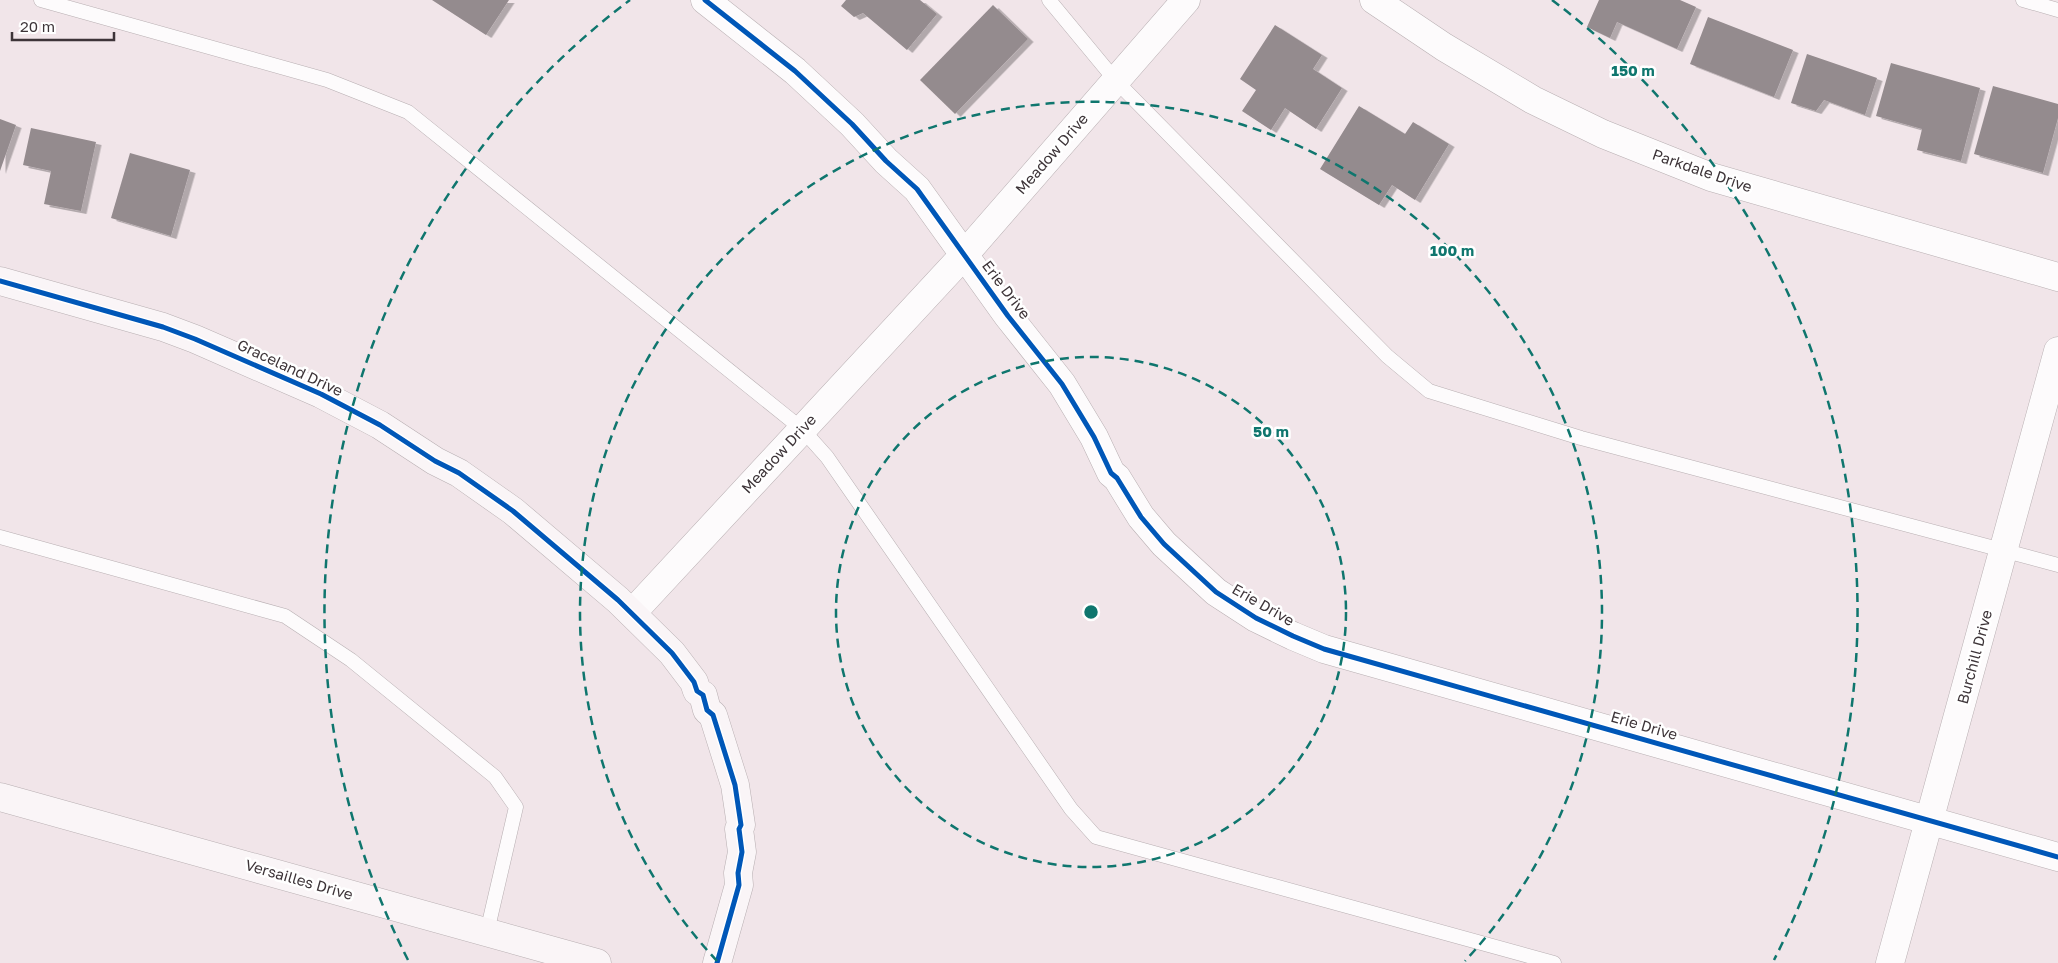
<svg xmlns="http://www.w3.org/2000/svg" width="2058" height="963" font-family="'Golos Text',sans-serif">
<defs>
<filter id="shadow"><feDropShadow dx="5.5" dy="3" stdDeviation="0" flood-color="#0004"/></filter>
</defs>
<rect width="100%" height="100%" fill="#f1e5e9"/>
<!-- building -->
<g fill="#948b8e" filter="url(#shadow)">
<path d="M 432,0 L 509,0 L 486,35 Z"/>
<path d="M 846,0 L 920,0 L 937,14 L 907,50 L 863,13 L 854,17 L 841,6 Z"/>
<path d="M 1599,0 L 1680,0 L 1696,7 L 1677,49 L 1617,22 L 1610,38 L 1587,27 Z"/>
<path d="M 993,5 L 1028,39 L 955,114 L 920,80 Z"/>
<path d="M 1708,17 L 1793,50 L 1774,97 L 1690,64 Z"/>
<path d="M 1275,25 L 1322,55 L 1313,69 L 1342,88 L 1316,129 L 1285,108 L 1271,130 L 1242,111 L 1256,90 L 1240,79 Z"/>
<path d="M 1807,54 L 1877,78 L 1865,115 L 1824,100 L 1816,111 L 1791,103 Z"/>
<path d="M 1891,63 L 1980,88 L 1961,161 L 1917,150 L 1922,129 L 1876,116 Z"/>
<path d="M 1993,86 L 2058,104 L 2058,118 L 2043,173 L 1974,154 Z"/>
<path d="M 1359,106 L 1405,134 L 1413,122 L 1449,144 L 1415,200 L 1392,185 L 1379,205 L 1320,169 Z"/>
<path d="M 0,119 L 16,125 L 0,171 Z"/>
<path d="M 31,128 L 96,142 L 81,211 L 44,204 L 51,171 L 23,165 Z"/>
<path d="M 130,153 L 190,170 L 171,236 L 111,218 Z"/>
</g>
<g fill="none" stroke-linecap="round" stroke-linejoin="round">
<!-- lane casing -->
<g stroke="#b8afb2" stroke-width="15">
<g id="lane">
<path d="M 41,0 L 327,80 L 408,112 L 802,429 L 827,457 L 1071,809 L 1096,837 L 1554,963"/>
<path d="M 1049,0 L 1116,81 L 1387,356 L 1429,391 L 1581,438 L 2058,565"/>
<path d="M 2023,0 L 2058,10"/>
<path d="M 0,537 L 285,616 L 351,660 L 495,777 L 516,807 L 487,932"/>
</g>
</g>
<!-- street casing -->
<g stroke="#b8afb2" stroke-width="29">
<g id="street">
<path d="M 705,0 L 795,71 L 852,124 L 886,161 L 917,189 L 1008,316 L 1062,384 L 1094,437 L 1111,473 L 1117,478 L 1141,517 L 1164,544 L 1216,592 L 1256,618 L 1293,636 L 1324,649 L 2058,857"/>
<path d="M 1374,0 L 1444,47 L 1533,100 L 1603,134 L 1711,177 L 2058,277"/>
<path d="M 632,613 L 964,255 L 1186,0"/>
<path d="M 1890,963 L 2058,351"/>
</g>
</g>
<!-- secondary casing -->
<g stroke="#b8afb2" stroke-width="29">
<g id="secondary">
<path d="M 0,281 L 163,327 L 195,339 L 321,394 L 380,425 L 435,461 L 459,473 L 513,511 L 618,600 L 672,653 L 694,682 L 697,691 L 703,695 L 707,710 L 713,715 L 735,785 L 741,825 L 739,829 L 742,852 L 738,873 L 739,885 L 717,963"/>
<path d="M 0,797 L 597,963"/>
</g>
</g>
<!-- lane -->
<use href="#lane" stroke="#fdfbfc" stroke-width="14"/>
<!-- street -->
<use href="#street" stroke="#fdfbfc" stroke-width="28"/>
<!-- secondary -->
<use href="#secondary" stroke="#faf5f7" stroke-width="28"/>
<!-- cycleway casing -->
<g stroke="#fff" stroke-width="8">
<g id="cycleway">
<path d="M 705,0 L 795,71 L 852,124 L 886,161 L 917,189 L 1008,316 L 1062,384 L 1094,437 L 1111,473 L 1117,478 L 1141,517 L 1164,544 L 1216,592 L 1256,618 L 1293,636 L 1324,649 L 2058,857"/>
<path d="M 0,281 L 163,327 L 195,339 L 321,394 L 380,425 L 435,461 L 459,473 L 513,511 L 618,600 L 672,653 L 694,682 L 697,691 L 703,695 L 707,710 L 713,715 L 735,785 L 741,825 L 739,829 L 742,852 L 738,873 L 739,885 L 717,963"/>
</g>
</g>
<!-- cycleway -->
<use href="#cycleway" stroke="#0057b8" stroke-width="5"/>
</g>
<!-- distance rings -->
<g fill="none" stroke="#0f766e" stroke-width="2.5" stroke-dasharray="9 6">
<circle cx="1091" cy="612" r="255"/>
<path d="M717 961A511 511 0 1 1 1465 961"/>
<path d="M408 960A766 766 0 0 1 630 0M1552 0A766 766 0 0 1 1774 960"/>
</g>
<g text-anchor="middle" stroke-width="5" stroke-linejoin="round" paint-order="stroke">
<!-- street labels -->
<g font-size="15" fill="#3d3438" stroke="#fff">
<text transform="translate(1052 154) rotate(-49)" y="5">Meadow Drive</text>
<text transform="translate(1702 171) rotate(19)" y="5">Parkdale Drive</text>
<text transform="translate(1006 290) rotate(53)" y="5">Erie Drive</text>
<text transform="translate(290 368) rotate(25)" y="5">Graceland Drive</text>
<text transform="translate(779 454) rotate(-47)" y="5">Meadow Drive</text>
<text transform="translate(1263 605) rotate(30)" y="5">Erie Drive</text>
<text transform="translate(1975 657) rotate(-75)" y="5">Burchill Drive</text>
<text transform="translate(1644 726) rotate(16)" y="5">Erie Drive</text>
<text transform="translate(299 880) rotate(16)" y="5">Versailles Drive</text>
</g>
</g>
<circle cx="1091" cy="612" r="8" fill="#0f766e" stroke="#fff" stroke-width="2.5"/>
<g font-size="15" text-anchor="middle" font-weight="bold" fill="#0f766e" stroke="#fff" stroke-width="5" stroke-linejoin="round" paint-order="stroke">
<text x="1633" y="76">150 m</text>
<text x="1452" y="256">100 m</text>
<text x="1271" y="437">50 m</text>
</g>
<!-- scale -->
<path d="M12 32v8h102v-8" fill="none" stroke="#3d3438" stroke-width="2.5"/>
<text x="20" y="32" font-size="15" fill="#3d3438" stroke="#ffffff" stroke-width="4" paint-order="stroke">20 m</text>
</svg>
